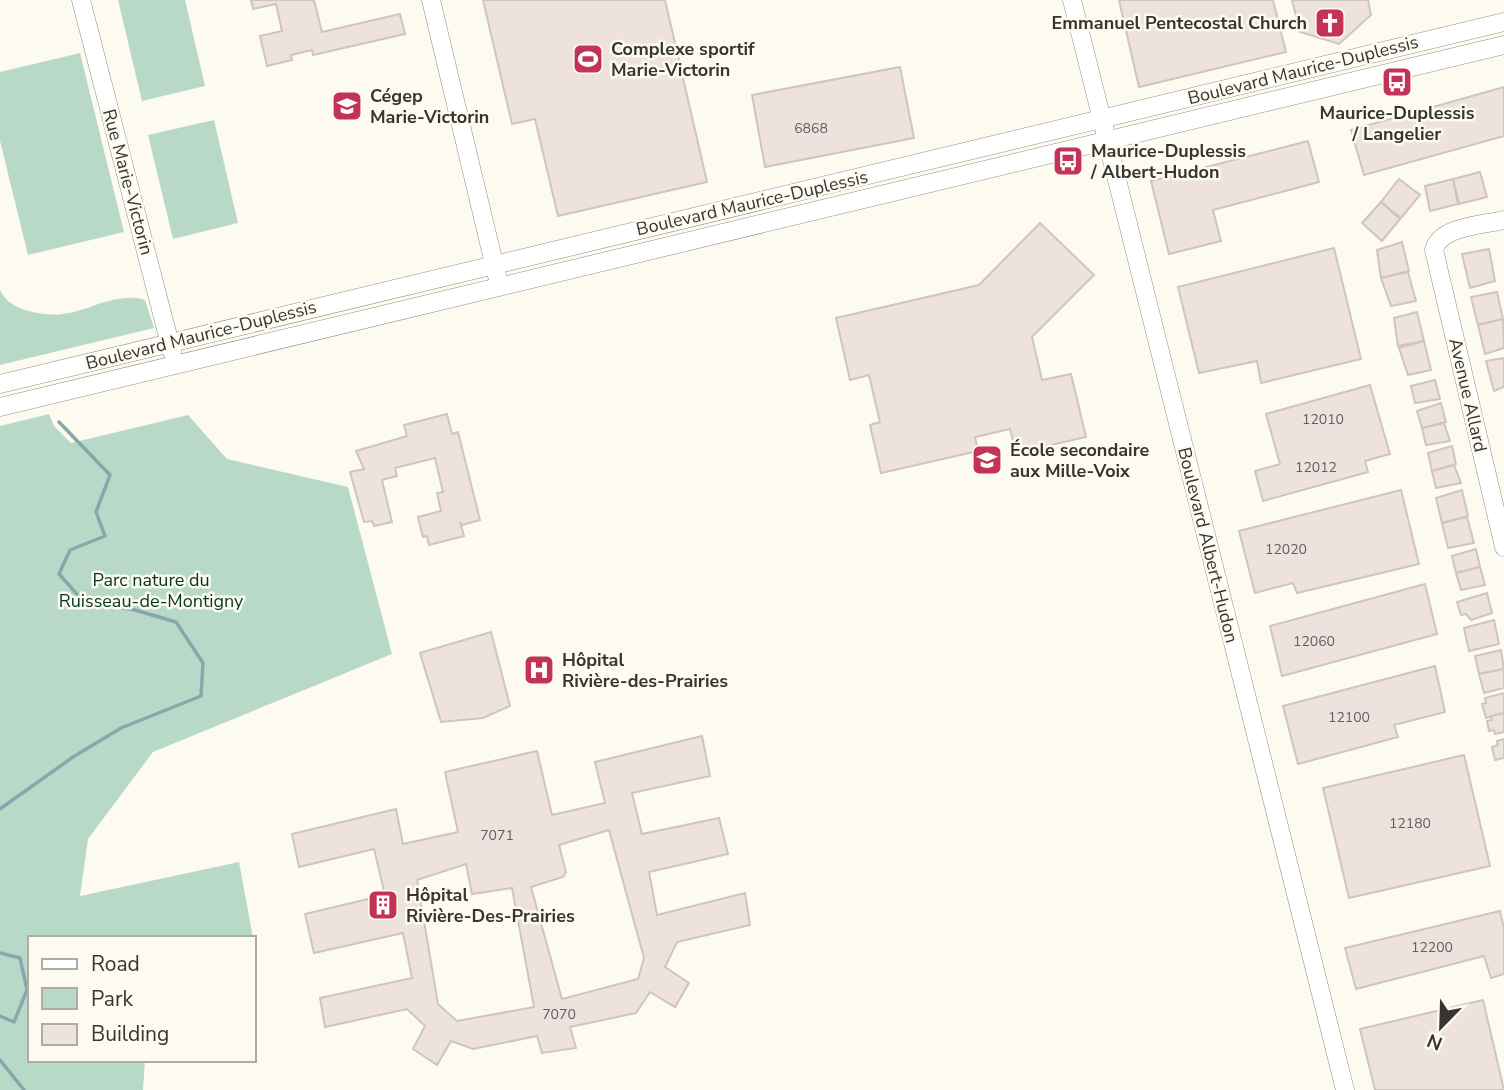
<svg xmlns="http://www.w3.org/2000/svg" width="1504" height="1090" font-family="'Nunito Sans',sans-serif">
<rect width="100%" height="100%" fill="#fdfbf0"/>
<!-- green -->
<g fill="#b9d9c8">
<path d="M 118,0 L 185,0 L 205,86 L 142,101 Z"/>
<path d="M 80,53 L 124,232 L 28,255 L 0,141 L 0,72 Z"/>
<path d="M 214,120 L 238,223 L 173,239 L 148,135 Z"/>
<path d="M 0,290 C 4,300 15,307 25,310 C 77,326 94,295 138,298 L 145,300 L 154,328 L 0,365 Z"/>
<path d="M 49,414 L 54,426 L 71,443 L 188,415 L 227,459 L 348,487 L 392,654 L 153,752 L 88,839 L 80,896 L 239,862 L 253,938 L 30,938 L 30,1060 L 145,1060 L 143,1090 L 0,1090 L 0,426 Z"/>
</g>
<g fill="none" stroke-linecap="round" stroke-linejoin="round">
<!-- stream -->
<g stroke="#88a7ac" stroke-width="3.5">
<path d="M 0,809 L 73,757 L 121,728 L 201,696 L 203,663 L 176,622 L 135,610 L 83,601 L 59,574 L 70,550 L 105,536 L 96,512 L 110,475 L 59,422"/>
<path d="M 0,953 L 20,958 L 27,990 L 14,1022 L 0,1016"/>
<path d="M 0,1060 L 24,1090"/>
</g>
</g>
<!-- building -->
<g fill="#ede2dd" stroke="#cfc5c0" stroke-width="2" fill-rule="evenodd">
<path d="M 251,0 L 314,0 L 322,32 L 400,14 L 405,34 L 313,55 L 312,50 L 291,55 L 292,60 L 267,66 L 260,36 L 282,31 L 276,4 L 253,9 Z"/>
<path d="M 483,0 L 665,0 L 707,182 L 558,216 L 535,119 L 512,124 Z"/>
<path d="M 1119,0 L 1273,0 L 1286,52 L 1139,87 Z"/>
<path d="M 1292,0 L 1368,0 L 1371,15 L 1339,44 L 1300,32 Z"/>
<path d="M 900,67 L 914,138 L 765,167 L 752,95 Z"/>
<path d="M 1504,87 L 1504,136 L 1364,175 L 1351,130 Z"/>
<path d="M 1308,141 L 1319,182 L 1213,210 L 1221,241 L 1169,254 L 1151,181 Z"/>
<path d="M 1480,172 L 1487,197 L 1459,204 L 1453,179 Z"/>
<path d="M 1399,179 L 1420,195 L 1401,218 L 1381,202 Z"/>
<path d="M 1453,179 L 1458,204 L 1430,211 L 1425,186 Z"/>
<path d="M 1381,202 L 1400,219 L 1382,241 L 1362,223 Z"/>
<path d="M 1040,223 L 1094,275 L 1032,337 L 1042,380 L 1071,374 L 1086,437 L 1016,453 L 1010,429 L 975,437 L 978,451 L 881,473 L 870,425 L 880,422 L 869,375 L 850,380 L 836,318 L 979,285 Z"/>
<path d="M 1402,242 L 1409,271 L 1381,278 L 1377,250 Z"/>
<path d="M 1334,248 L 1361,359 L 1261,383 L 1257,361 L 1199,373 L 1178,287 Z"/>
<path d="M 1489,249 L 1495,281 L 1470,288 L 1462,254 Z"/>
<path d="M 1408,272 L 1416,301 L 1391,306 L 1381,278 Z"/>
<path d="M 1497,292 L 1503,319 L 1478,325 L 1471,297 Z"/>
<path d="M 1417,312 L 1424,341 L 1398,346 L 1394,318 Z"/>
<path d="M 1503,319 L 1504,348 L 1485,354 L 1478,325 Z"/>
<path d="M 1424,341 L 1431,370 L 1408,375 L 1399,348 Z"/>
<path d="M 1504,358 L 1504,387 L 1494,391 L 1486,361 Z"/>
<path d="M 1435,380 L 1440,399 L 1415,403 L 1411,386 Z"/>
<path d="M 1370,385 L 1390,454 L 1365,461 L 1368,472 L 1263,501 L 1255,471 L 1280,464 L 1266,414 Z"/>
<path d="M 1441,403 L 1446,422 L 1422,428 L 1417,411 Z"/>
<path d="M 447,414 L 452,434 L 458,432 L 480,520 L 462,525 L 460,522 L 464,536 L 429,545 L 427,536 L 423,537 L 418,517 L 441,511 L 437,493 L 443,492 L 435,458 L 395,468 L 397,476 L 382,480 L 392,522 L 374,526 L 372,521 L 364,522 L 350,472 L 364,469 L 356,451 L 407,436 L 404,425 Z"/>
<path d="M 1444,423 L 1450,441 L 1426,445 L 1422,428 Z"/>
<path d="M 1452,446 L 1456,464 L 1432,471 L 1428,453 Z"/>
<path d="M 1454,465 L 1461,483 L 1436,488 L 1432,471 Z"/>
<path d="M 1401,490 L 1419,564 L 1297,593 L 1293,583 L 1255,593 L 1239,531 Z"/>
<path d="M 1462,490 L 1468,516 L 1442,523 L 1436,498 Z"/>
<path d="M 1467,517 L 1474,543 L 1448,548 L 1442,523 Z"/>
<path d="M 1476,549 L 1480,567 L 1456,573 L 1452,556 Z"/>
<path d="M 1480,567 L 1485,585 L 1461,590 L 1456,573 Z"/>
<path d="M 1425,584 L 1437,634 L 1282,676 L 1270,626 Z"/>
<path d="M 1487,593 L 1492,613 L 1471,620 L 1466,614 L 1461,615 L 1457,602 Z"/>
<path d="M 1494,620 L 1499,644 L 1469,651 L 1464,628 Z"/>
<path d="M 491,632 L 510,706 L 483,718 L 441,722 L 420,653 Z"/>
<path d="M 1501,650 L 1504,669 L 1479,674 L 1475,656 Z"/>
<path d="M 1435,666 L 1445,712 L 1394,725 L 1398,737 L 1298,764 L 1283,706 Z"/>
<path d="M 1504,669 L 1504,688 L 1484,693 L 1479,674 Z"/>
<path d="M 1504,693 L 1504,713 L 1486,718 L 1482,704 L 1486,703 L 1485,698 Z"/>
<path d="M 1504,713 L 1504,732 L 1495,734 L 1494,730 L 1489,731 L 1487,721 L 1492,720 L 1491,716 Z"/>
<path d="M 702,736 L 710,776 L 632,793 L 642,834 L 719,818 L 728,854 L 649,872 L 657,915 L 745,893 L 750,925 L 677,942 L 665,967 L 689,983 L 675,1007 L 650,992 L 636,1013 L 570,1027 L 576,1048 L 542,1053 L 537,1036 L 473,1049 L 451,1041 L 437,1065 L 413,1049 L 425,1026 L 407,1009 L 325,1027 L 320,998 L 412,978 L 403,933 L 314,953 L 305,914 L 385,895 L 374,849 L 299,867 L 292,834 L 396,809 L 403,844 L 458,832 L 445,772 L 537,751 L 552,815 L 605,803 L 595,762 ZM 609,830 L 644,958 L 638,979 L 562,999 L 531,887 L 563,877 L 566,872 L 559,845 ZM 466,864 L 472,894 L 512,888 L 534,1007 L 457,1021 L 438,1004 L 417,880 Z"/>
<path d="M 1504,739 L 1504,758 L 1495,760 L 1492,747 L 1498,745 L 1497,741 Z"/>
<path d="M 1464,755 L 1490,866 L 1349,898 L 1323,788 Z"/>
<path d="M 1500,911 L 1504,928 L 1504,974 L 1491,978 L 1484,956 L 1356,989 L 1345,948 Z"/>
<path d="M 1483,1000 L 1504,1090 L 1375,1090 L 1360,1029 Z"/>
</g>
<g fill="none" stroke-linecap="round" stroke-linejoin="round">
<!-- minor casing -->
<g stroke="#928f86" stroke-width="19">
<g id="minor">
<path d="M 81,0 L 172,352"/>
<path d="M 431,0 L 497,276"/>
<path d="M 1072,0 L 1345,1090"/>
<path d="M 1504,220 C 1484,225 1440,226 1434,250 L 1504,547"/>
<path d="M 0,384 L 1504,22"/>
<path d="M 0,407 L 1504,45"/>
</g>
</g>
<!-- minor -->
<use href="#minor" stroke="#fff" stroke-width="18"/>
</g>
<!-- icons -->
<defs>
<g id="church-square" transform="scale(1.575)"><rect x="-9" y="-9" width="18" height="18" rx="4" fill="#c33357" stroke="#fdfbf0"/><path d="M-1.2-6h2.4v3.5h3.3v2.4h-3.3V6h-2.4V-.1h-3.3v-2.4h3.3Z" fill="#fff"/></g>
<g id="stadium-square" transform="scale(1.575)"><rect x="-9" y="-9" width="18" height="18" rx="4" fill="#c33357" stroke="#fdfbf0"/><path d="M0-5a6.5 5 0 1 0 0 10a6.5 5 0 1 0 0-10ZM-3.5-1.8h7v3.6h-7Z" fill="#fff"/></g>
<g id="bus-square" transform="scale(1.575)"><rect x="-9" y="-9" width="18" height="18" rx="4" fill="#c33357" stroke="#fdfbf0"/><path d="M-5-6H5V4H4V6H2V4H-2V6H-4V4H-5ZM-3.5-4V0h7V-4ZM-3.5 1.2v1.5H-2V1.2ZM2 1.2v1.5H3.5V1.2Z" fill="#fff"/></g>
<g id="university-square" transform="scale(1.575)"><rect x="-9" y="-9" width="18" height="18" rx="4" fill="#c33357" stroke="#fdfbf0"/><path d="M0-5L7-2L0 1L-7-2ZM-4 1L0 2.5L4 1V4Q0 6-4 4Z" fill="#fff"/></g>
<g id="school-square" transform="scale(1.575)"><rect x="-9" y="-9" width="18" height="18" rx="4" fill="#c33357" stroke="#fdfbf0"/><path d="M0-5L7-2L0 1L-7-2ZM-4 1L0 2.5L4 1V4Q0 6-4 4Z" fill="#fff"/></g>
<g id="hospital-square" transform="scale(1.575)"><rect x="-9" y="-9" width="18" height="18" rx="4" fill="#c33357" stroke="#fdfbf0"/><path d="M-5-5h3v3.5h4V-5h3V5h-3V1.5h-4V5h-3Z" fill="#fff"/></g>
<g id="building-square" transform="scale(1.575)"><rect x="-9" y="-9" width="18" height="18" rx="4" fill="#c33357" stroke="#fdfbf0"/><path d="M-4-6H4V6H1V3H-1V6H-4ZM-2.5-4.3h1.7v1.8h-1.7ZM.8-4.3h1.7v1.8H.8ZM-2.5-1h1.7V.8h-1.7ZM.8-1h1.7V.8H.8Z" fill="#fff"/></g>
</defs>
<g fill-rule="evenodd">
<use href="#church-square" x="1330" y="23"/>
<use href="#stadium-square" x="588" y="59"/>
<use href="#bus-square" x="1397" y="82"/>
<use href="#university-square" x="347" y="106"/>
<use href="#bus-square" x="1068" y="161"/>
<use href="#school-square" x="987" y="460"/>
<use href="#hospital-square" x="539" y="670"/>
<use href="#building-square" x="383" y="905"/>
</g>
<g text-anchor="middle" stroke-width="5" stroke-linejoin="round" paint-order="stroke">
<!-- number labels -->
<g font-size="14" fill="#64605c">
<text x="811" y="133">6868</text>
<text x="1323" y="424">12010</text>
<text x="1316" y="472">12012</text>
<text x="1286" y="554">12020</text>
<text x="1314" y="646">12060</text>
<text x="1349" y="722">12100</text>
<text x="1410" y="828">12180</text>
<text x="497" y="840">7071</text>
<text x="1432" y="952">12200</text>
<text x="559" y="1019">7070</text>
</g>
<!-- poi labels -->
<g font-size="18" font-weight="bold" fill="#363531" stroke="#fdfbf0" text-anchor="start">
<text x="1307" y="29" text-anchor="end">Emmanuel Pentecostal Church</text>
<text x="611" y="55">Complexe sportif<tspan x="611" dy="21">Marie-Victorin</tspan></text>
<text x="370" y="102">Cégep<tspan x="370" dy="21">Marie-Victorin</tspan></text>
<text x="1397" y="119" text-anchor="middle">Maurice-Duplessis<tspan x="1397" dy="21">/ Langelier</tspan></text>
<text x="1091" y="157">Maurice-Duplessis<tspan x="1091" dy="21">/ Albert-Hudon</tspan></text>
<text x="1010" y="456">École secondaire<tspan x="1010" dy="21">aux Mille-Voix</tspan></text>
<text x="562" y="666">Hôpital<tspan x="562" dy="21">Rivière-des-Prairies</tspan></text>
<text x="406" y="901">Hôpital<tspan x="406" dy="21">Rivière-Des-Prairies</tspan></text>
</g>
<!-- street labels -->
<g font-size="18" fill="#363531" stroke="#fdfbf0">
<text transform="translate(1303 70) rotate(-14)" y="6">Boulevard Maurice-Duplessis</text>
<text transform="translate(128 182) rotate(75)" y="6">Rue Marie-Victorin</text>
<text transform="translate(752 203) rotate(-13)" y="6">Boulevard Maurice-Duplessis</text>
<text transform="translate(201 335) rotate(-14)" y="6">Boulevard Maurice-Duplessis</text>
<text transform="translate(1468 395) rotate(77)" y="6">Avenue Allard</text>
<text transform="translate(1208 545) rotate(76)" y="6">Boulevard Albert-Hudon</text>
</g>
<!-- park labels -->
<g font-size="18" fill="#043622" stroke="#fdfbf0">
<text x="151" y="586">Parc nature du<tspan x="151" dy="21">Ruisseau-de-Montigny</tspan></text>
</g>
</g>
<!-- legend -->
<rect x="28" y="936" width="228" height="126" fill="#fdfbf0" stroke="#adaca4" stroke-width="2"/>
<rect x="42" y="959" width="35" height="10" fill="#ffffff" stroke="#adaca4" stroke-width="2"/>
<text x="91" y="971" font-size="21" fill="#363531">Road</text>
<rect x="42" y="988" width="35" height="21" fill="#b9d9c8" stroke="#adaca4" stroke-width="2"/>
<text x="91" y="1006" font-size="21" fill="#363531">Park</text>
<rect x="42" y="1024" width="35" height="21" fill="#ede2dd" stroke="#adaca4" stroke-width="2"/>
<text x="91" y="1041" font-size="21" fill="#363531">Building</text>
<!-- north arrow -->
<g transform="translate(1441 1027) rotate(203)" stroke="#fdfbf0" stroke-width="5" paint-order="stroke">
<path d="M0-5L12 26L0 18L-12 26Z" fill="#363531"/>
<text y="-10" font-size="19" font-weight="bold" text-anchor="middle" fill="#363531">N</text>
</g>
</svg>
